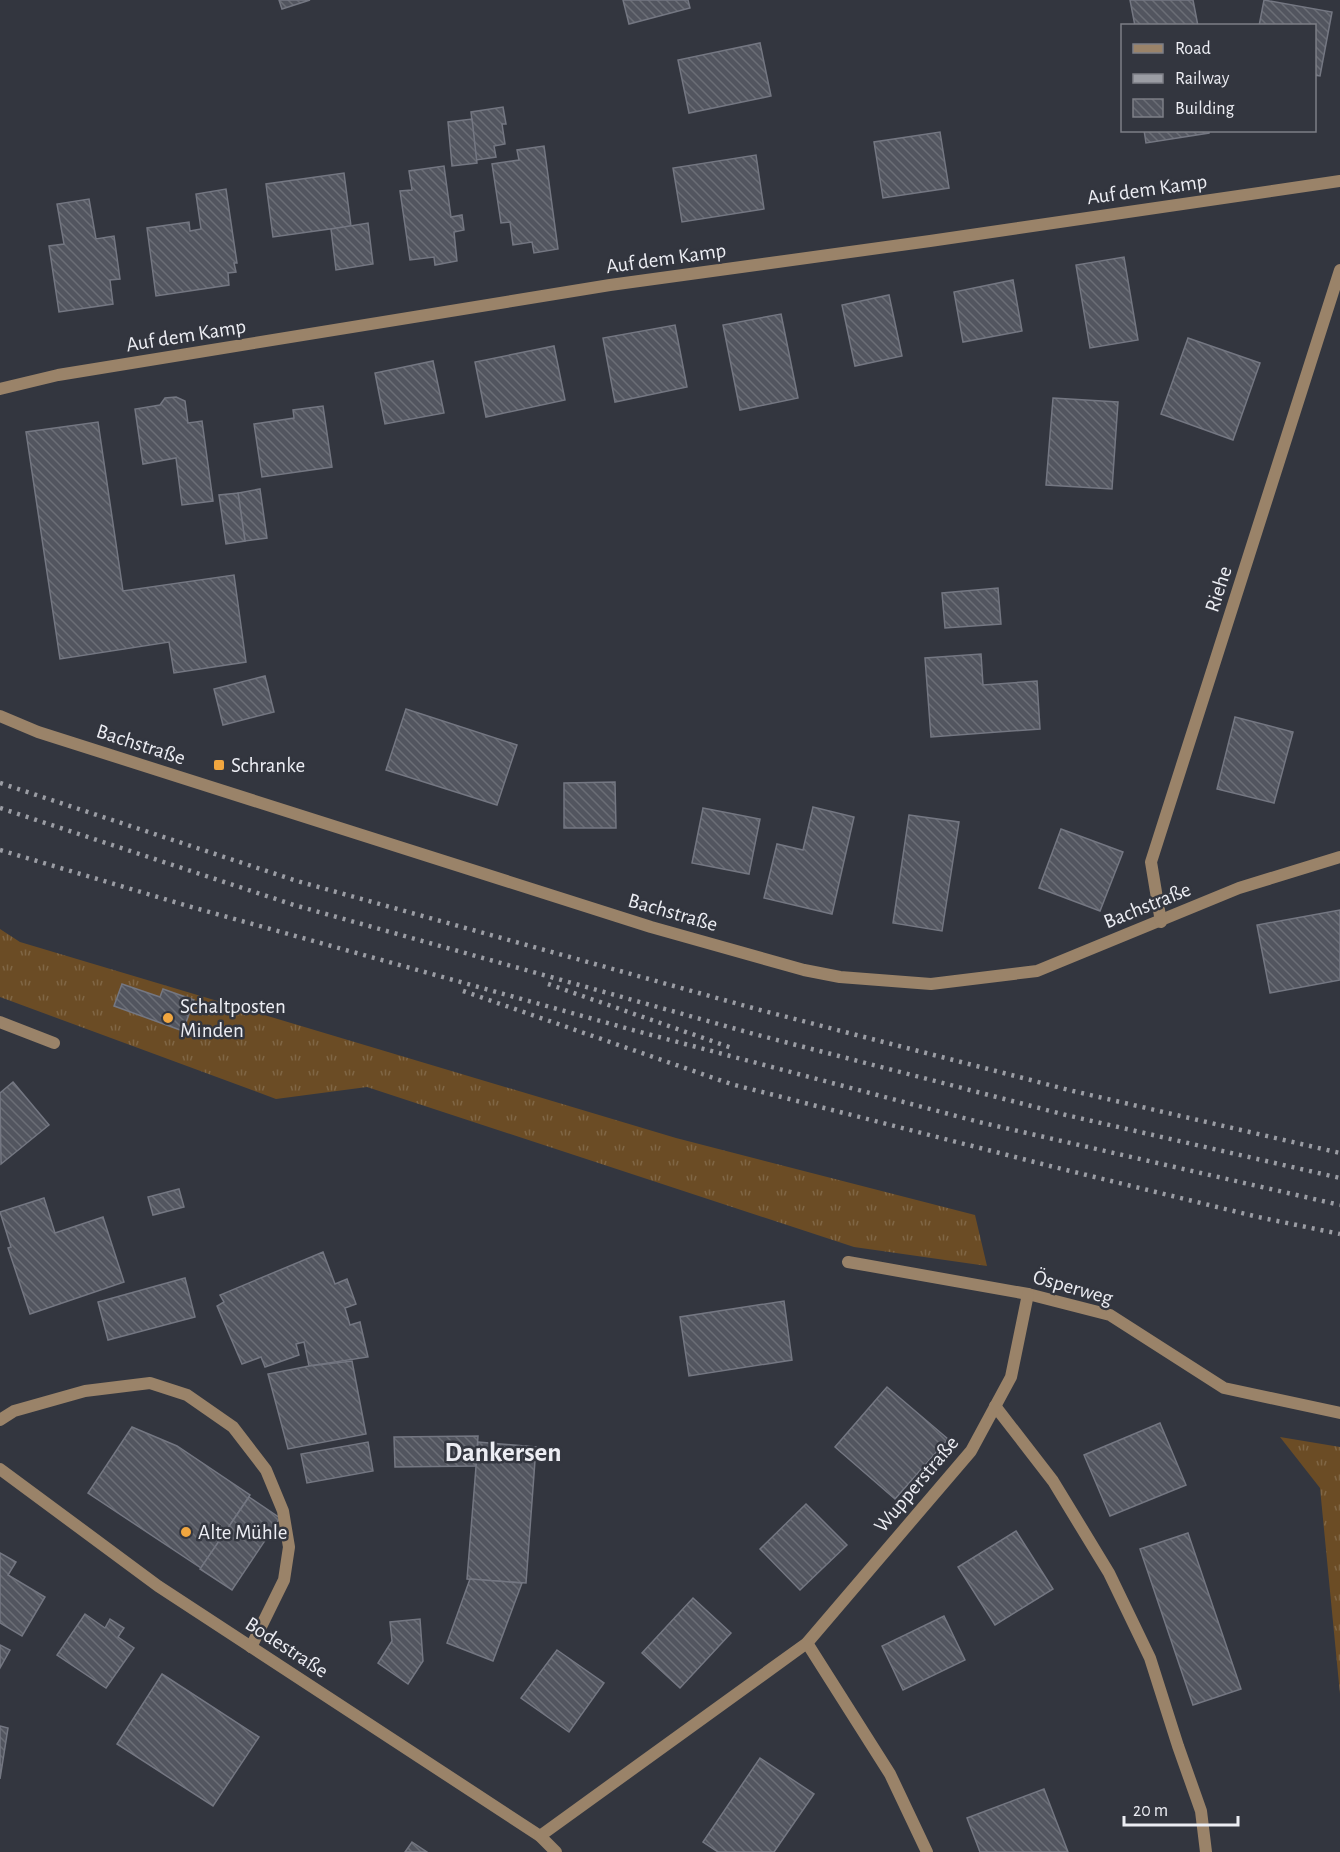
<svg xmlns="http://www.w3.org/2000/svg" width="1340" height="1852" font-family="'Alegreya Sans',sans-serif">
<defs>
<pattern id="grass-tufts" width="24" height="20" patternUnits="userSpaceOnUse" patternTransform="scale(1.5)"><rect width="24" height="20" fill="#6b4c25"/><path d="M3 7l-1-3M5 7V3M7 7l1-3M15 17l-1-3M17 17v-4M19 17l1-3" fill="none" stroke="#806645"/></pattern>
<pattern id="building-back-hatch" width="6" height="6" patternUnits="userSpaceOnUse" patternTransform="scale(1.5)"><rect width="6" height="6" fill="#52555f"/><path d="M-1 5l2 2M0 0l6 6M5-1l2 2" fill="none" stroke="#6b6e76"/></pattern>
</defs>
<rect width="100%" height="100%" fill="#33363f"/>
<!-- grass -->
<g fill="url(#grass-tufts)">
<path d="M 0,929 L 20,942 L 676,1138 L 975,1215 L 987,1266 L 854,1247 L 367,1087 L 276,1099 L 0,997 Z"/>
<path d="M 1280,1437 L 1340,1447 L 1340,1694 L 1320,1488 Z"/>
</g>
<!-- building -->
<g fill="url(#building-back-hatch)" stroke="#747782" stroke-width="1.5">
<path d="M 279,0 L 310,0 L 282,9 Z"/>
<path d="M 623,0 L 688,0 L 690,8 L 629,24 Z"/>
<path d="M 1130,0 L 1193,0 L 1198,26 L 1135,26 Z"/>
<path d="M 1264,0 L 1332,12 L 1320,76 L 1314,75 L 1314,26 L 1259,26 Z"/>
<path d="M 760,43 L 771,96 L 689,113 L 678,60 Z"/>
<path d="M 503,107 L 506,124 L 502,124 L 505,144 L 494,146 L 496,157 L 476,160 L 471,112 Z"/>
<path d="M 472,119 L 477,163 L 452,166 L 448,122 Z"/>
<path d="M 1144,130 L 1209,130 L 1209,133 L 1146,143 Z"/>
<path d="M 940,132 L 949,188 L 883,198 L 874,142 Z"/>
<path d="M 544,146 L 558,249 L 534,253 L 532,242 L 513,245 L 510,222 L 501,223 L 492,164 L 519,160 L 517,150 Z"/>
<path d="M 756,155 L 764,209 L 682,222 L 673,168 Z"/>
<path d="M 444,166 L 451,217 L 462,215 L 464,230 L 454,232 L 457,261 L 435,265 L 434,257 L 410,260 L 400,191 L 412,190 L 409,171 Z"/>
<path d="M 344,173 L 351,226 L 273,237 L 266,184 Z"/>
<path d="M 226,189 L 237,263 L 234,263 L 236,272 L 228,273 L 229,285 L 156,296 L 147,228 L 189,222 L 190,231 L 201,229 L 196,194 Z"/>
<path d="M 89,199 L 96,239 L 114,236 L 120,279 L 110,280 L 113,304 L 59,312 L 49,246 L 64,244 L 57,204 Z"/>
<path d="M 368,223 L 373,264 L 336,270 L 331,229 Z"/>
<path d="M 1124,257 L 1138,340 L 1090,348 L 1076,265 Z"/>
<path d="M 1013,280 L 1022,331 L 963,342 L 954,292 Z"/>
<path d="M 889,295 L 902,356 L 855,366 L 842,305 Z"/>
<path d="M 781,314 L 798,398 L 740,410 L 723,325 Z"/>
<path d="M 675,325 L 687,387 L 615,402 L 603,338 Z"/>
<path d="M 1188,338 L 1260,363 L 1233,440 L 1161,414 Z"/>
<path d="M 554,346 L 565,400 L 486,417 L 475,362 Z"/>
<path d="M 433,361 L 444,413 L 385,424 L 375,373 Z"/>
<path d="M 176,397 L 185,401 L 188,423 L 202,421 L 213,501 L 182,505 L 176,458 L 143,464 L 135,409 L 160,405 L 165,398 Z"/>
<path d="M 1053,398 L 1118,402 L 1112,489 L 1046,485 Z"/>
<path d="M 323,406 L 332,467 L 262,477 L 254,424 L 294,418 L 293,410 Z"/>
<path d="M 98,422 L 123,591 L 234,575 L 246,662 L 174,673 L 169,642 L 60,659 L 26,432 Z"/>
<path d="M 260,489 L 267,538 L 245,541 L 238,493 Z"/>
<path d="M 238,493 L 245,541 L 226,544 L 219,495 Z"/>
<path d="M 998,588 L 1001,624 L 945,628 L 942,593 Z"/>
<path d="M 981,654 L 983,685 L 1037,681 L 1040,729 L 931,737 L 925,658 Z"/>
<path d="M 265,676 L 274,712 L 223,725 L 214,689 Z"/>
<path d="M 406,709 L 517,745 L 497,805 L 386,770 Z"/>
<path d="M 1235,717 L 1293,732 L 1274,803 L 1217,789 Z"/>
<path d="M 615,782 L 616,828 L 564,828 L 564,783 Z"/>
<path d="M 813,807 L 854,817 L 832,914 L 764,898 L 777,844 L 803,850 Z"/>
<path d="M 703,808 L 760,819 L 749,874 L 692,863 Z"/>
<path d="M 909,815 L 959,822 L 942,931 L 893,923 Z"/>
<path d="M 1061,829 L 1123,852 L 1100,911 L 1039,888 Z"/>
<path d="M 1340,910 L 1340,980 L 1270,993 L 1257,925 Z"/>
<path d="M 122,984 L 160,997 L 163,989 L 194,1000 L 183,1031 L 114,1006 Z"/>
<path d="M 13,1082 L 49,1125 L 1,1164 L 0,1093 Z"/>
<path d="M 179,1189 L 184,1207 L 153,1215 L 148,1197 Z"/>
<path d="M 44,1198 L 55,1233 L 103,1217 L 124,1282 L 30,1314 L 8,1248 L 11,1247 L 0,1212 Z"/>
<path d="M 323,1252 L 335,1284 L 347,1279 L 356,1304 L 345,1308 L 350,1325 L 360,1322 L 368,1357 L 309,1366 L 304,1342 L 296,1344 L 299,1355 L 265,1367 L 261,1357 L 242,1364 L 217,1306 L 224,1302 L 220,1295 Z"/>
<path d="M 185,1278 L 195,1317 L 108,1340 L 98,1302 Z"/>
<path d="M 784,1301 L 792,1360 L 689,1376 L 680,1317 Z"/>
<path d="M 352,1361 L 366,1434 L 288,1449 L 268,1374 L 309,1366 Z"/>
<path d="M 887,1387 L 948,1439 L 895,1499 L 835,1447 Z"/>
<path d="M 1160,1423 L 1186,1485 L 1110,1516 L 1084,1455 Z"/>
<path d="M 132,1427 L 177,1446 L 250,1495 L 201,1568 L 88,1493 Z"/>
<path d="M 478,1436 L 476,1466 L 395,1467 L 394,1437 Z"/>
<path d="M 368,1442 L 373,1471 L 307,1483 L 301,1454 Z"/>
<path d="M 478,1442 L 536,1447 L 526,1583 L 467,1579 Z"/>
<path d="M 249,1497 L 280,1518 L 232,1590 L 200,1569 Z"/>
<path d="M 806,1504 L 847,1545 L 800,1590 L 760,1549 Z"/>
<path d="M 1016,1531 L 1053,1589 L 995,1625 L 958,1567 Z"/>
<path d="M 1188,1533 L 1241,1689 L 1193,1705 L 1140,1549 Z"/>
<path d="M 0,1553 L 16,1562 L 8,1575 L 45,1597 L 22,1636 L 0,1623 Z"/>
<path d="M 470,1579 L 522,1583 L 493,1661 L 447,1643 Z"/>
<path d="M 693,1598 L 731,1633 L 680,1688 L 642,1653 Z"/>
<path d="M 85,1614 L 105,1628 L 110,1619 L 124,1628 L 118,1637 L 134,1648 L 106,1688 L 57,1655 Z"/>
<path d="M 944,1616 L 965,1660 L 903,1690 L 882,1646 Z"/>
<path d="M 420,1619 L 423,1661 L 408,1684 L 378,1663 L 392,1641 L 390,1622 Z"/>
<path d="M 0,1645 L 10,1650 L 0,1668 Z"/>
<path d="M 557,1650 L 604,1683 L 569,1732 L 521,1698 Z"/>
<path d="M 162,1674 L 259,1737 L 213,1806 L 117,1744 Z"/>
<path d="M 0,1726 L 8,1728 L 0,1779 Z"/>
<path d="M 760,1758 L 814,1794 L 774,1852 L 718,1852 L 703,1842 Z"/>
<path d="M 1044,1789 L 1068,1852 L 980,1852 L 967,1818 Z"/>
<path d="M 412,1842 L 427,1852 L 405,1852 Z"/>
</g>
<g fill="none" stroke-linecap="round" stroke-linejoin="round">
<!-- lane -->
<g stroke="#9a8369" stroke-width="12">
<path d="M 995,1406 L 1053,1481 L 1109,1573 L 1150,1658 L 1178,1746 L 1201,1811 L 1206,1852"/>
<path d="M 0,1420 L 14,1411 L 85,1391 L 150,1383 L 187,1395 L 233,1427 L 266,1470 L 283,1511 L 289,1547 L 284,1580 L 251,1647"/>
</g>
<!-- street -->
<g stroke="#9a8369" stroke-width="12">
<path d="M 0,389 L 58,375 L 610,285 L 930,241 L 1340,181"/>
<path d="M 0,716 L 38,732 L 651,927 L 804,970 L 840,977 L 931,984 L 1037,971 L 1239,888 L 1340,857"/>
<path d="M 1161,922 L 1151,862 L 1340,270"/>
<path d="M 0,1022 L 54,1043"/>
<path d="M 848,1262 L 1028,1294 L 1110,1315 L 1224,1388 L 1340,1413"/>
<path d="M 0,1469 L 158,1586 L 540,1836 L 556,1852"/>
<path d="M 807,1643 L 890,1774 L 927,1852"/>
<path d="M 540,1836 L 807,1643 L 971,1451 L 1011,1377 L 1028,1294"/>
</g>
<!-- rail -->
<g stroke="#9b9da4" stroke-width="4.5" stroke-dasharray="3 6" stroke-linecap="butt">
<path d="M 0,783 L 297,881 L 760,1010 L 1073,1091 L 1340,1153"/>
<path d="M 0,808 L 294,905 L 754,1034 L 1066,1115 L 1340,1178"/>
<path d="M 0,850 L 188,906 L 640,1032 L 979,1122 L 1340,1205"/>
<path d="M 548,984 L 735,1049"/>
<path d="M 463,991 L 731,1084 L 1054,1167 L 1258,1217 L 1340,1234"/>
</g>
</g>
<!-- markers -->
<g fill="#f1a63f" stroke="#33363f" stroke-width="2">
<rect x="213" y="759" width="12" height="12" rx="3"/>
<circle cx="168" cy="1018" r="6"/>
<circle cx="186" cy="1532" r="6"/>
</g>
<g text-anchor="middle" stroke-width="5" stroke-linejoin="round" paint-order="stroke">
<!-- street labels -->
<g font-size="21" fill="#ecedf3" stroke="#33363f">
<text transform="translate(1147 189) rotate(-8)" y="7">Auf dem Kamp</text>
<text transform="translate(666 258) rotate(-8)" y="7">Auf dem Kamp</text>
<text transform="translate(186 335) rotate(-9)" y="7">Auf dem Kamp</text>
<text transform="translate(1218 589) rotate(-72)" y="7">Riehe</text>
<text transform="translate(141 744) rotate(18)" y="7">Bachstraße</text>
<text transform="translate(1147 905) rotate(-22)" y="7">Bachstraße</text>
<text transform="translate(673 912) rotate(16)" y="7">Bachstraße</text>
<text transform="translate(1073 1287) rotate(16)" y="7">Ösperweg</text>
<text transform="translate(916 1484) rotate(-50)" y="7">Wupperstraße</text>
<text transform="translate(287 1647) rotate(33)" y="7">Bodestraße</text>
</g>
<!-- poi labels -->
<g font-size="21" fill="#ecedf3" stroke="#33363f" text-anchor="start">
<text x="231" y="772">Schranke</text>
<text x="180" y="1013">Schaltposten<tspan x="180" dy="24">Minden</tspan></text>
<text x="198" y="1539">Alte Mühle</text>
</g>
<!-- district labels -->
<g font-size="27" font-weight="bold" fill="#ecedf3" stroke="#33363f">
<text x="503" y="1461">Dankersen</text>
</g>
</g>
<!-- legend -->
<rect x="1121" y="24" width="195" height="108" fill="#33363f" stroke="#7d7f87" stroke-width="1.5"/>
<rect x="1133" y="44" width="30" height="9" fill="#9a8369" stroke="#7d7f87" stroke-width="1.5"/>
<text x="1175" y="54" font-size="18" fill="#ecedf3">Road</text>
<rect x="1133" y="74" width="30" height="9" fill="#9b9da4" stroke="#7d7f87" stroke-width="1.5"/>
<text x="1175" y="84" font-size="18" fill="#ecedf3">Railway</text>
<rect x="1133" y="99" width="30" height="18" fill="url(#building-back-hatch)" stroke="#7d7f87" stroke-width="1.5"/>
<text x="1175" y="114" font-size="18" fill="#ecedf3">Building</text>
<!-- scale -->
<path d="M1124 1816v9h114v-9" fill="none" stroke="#ecedf3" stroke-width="3"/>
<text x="1133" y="1816" font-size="18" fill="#ecedf3" stroke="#33363f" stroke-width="4.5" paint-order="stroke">20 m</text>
</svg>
